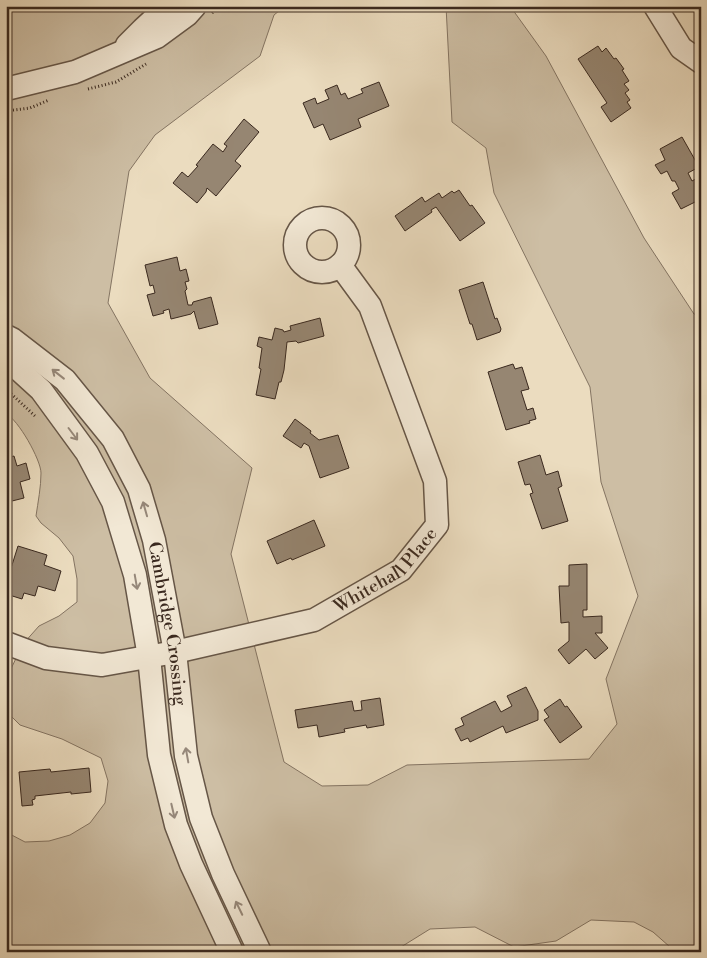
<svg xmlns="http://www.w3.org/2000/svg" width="707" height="958" font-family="'Libre Bodoni',serif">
<rect width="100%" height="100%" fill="#ebdcbf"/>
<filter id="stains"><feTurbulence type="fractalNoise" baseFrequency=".004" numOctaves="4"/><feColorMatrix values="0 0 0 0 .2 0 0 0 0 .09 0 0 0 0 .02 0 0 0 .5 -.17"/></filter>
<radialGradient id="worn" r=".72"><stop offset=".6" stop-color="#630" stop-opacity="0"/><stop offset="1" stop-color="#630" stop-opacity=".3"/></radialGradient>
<!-- green -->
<path fill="#cdbea4" stroke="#847462" d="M 6,6 L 285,6 L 274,15 L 260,56 L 155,135 L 129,171 L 108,303 L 150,378 L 252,468 L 231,554 L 284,762 L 322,786 L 368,785 L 407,765 L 589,759 L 617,724 L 606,679 L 638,596 L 601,482 L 590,387 L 494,193 L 486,148 L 452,122 L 446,6 L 510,6 L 546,56 L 644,238 L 694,314 L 701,315 L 701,479 L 697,483 L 697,506 L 701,511 L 701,952 L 672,952 L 670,947 L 653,932 L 634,922 L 591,920 L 556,941 L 514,947 L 475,927 L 430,929 L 393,952 L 144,952 C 124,948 109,945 90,952 L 6,952 L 6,832 L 25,842 L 49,841 L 70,835 L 90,823 L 105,803 L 108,781 L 101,758 L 62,739 L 20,725 L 6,711 L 6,679 L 23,644 L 39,626 L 59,616 L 77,602 L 77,579 L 73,556 L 59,538 L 41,523 L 36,516 C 38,502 41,487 41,473 C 41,460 18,419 6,414 Z"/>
<!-- building -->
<g fill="#968672" stroke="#3a291f">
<path d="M 598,46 L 602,52 L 606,48 L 614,59 L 616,58 L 624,69 L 622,70 L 629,81 L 624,84 L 629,90 L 625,93 L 630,100 L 627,102 L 631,108 L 611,122 L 601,107 L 607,103 L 578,59 Z"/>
<path d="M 379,82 L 389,106 L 358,119 L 361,127 L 330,140 L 323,124 L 314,128 L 303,103 L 315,98 L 317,104 L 329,99 L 325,90 L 337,85 L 341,95 L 345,93 L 348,99 L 363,93 L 361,89 Z"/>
<path d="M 244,119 L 259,132 L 235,161 L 241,166 L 216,196 L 207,188 L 206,192 L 197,203 L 173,183 L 182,172 L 188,177 L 198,166 L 196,165 L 213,144 L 223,152 L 227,146 L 224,144 Z"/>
<path d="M 682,137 L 699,167 L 688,173 L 692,181 L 701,176 L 701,199 L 681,209 L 672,193 L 679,189 L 675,181 L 672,181 L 667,171 L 661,174 L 655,165 L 665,160 L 660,149 Z"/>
<path d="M 459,190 L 470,206 L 472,205 L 485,223 L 460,241 L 436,207 L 431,210 L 432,212 L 405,231 L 395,216 L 422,197 L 425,202 L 439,193 L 442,198 L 452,191 L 454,193 Z"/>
<path d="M 177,257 L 180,271 L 186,269 L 189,281 L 185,282 L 187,289 L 185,291 L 188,305 L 192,305 L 193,302 L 211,297 L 218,324 L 199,329 L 194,311 L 191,314 L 171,319 L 169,309 L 163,311 L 164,313 L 153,316 L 147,295 L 155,293 L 153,285 L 150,286 L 145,265 Z"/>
<path d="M 483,282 L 495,319 L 497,318 L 501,329 L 500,332 L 477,340 L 472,324 L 470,324 L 459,290 Z"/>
<path d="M 320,318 L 324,336 L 298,343 L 296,341 L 287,342 L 284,370 L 281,382 L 279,382 L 275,399 L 256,395 L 261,369 L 259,368 L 262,348 L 257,346 L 259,337 L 272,340 L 275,328 L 283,330 L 284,332 L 291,330 L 290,326 Z"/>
<path d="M 513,364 L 515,369 L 522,367 L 529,389 L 521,391 L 527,410 L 533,408 L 536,419 L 529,421 L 530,423 L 506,430 L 488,372 Z"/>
<path d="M 295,419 L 311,431 L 310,433 L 319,440 L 338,435 L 349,468 L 320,478 L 309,446 L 304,443 L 301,448 L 283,436 Z"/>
<path d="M 540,455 L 546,475 L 558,471 L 562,486 L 558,488 L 568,521 L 542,529 L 530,494 L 533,493 L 530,484 L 525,485 L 518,462 Z"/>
<path d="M 6,456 L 7,458 L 14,456 L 17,466 L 26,463 L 30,479 L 20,482 L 24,498 L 8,502 L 6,497 Z"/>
<path d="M 314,520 L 325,546 L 292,560 L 291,558 L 277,564 L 267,541 Z"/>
<path d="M 18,546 L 47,555 L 44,565 L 61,571 L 55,591 L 38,586 L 35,596 L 24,593 L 22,599 L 6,594 L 6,584 Z"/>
<path d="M 587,564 L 587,610 L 583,610 L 583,617 L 602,616 L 602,633 L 595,633 L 608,648 L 595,659 L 586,649 L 569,664 L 558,650 L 569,641 L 569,622 L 561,623 L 559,586 L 569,586 L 569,565 Z"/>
<path d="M 526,687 L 538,711 L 538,720 L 506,733 L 503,726 L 470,742 L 468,738 L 461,741 L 455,729 L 464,725 L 461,718 L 495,701 L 501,712 L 512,706 L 507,696 Z"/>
<path d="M 380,698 L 384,725 L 367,728 L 366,725 L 344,729 L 345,732 L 319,737 L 317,725 L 298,728 L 295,710 L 352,701 L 354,711 L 362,710 L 361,701 Z"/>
<path d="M 560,699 L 565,707 L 567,706 L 582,727 L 560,743 L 544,720 L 549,717 L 544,710 Z"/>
<path d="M 89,768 L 91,792 L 71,794 L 71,792 L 35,796 L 35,799 L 32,800 L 33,805 L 22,806 L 19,772 L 50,769 L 51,772 Z"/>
<path d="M 591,948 L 605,951 L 605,952 L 590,952 Z"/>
</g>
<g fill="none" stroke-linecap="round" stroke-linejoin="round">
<!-- minor casing -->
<g stroke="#665647" stroke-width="25">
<g id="minor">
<path d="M 655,6 L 681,48 L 701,62"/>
<path d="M 127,45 L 143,29 L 168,6"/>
<path d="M 6,89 L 75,72 L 157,37 L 187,15 L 195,6"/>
<circle cx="322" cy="245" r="27"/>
<path id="s1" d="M 6,336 L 12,339 L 65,380 L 113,439 L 139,489 L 154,540 L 175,652 L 186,756 L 201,818 L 223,874 L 260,952"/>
<path d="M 6,358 L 41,390 L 87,453 L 113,502 L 135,575 L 149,657 L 159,755 L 176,825 L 191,864 L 232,952"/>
<path id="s2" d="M 6,643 L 46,658 L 102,665 L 175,652 L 314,620 L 401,570 L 437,525 L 435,481 L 370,306 L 340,265"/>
</g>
</g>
<!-- path -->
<g stroke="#3a291f" stroke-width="3" stroke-dasharray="1 2.5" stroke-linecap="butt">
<path d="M 212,13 L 219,6"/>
<path d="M 88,89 L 116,82 L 146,64"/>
<path d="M 6,111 L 30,108 L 49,100"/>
<path d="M 6,389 L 35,416"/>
</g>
<!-- minor -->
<use href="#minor" stroke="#f2e8d5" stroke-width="22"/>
</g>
<!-- one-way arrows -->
<defs><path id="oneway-shaft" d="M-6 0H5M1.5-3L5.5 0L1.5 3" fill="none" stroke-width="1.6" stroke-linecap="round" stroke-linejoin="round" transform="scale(1.25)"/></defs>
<g stroke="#96887a">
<use href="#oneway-shaft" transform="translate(58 374) rotate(-142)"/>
<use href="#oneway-shaft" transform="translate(73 434) rotate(53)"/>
<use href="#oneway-shaft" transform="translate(145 509) rotate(-106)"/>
<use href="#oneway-shaft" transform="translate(136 582) rotate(80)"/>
<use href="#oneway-shaft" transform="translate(187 755) rotate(-100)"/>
<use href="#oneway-shaft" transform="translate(173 811) rotate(77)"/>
<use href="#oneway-shaft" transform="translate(239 908) rotate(-116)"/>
</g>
<g text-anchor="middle" stroke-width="4" stroke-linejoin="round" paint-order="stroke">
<!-- street labels -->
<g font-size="18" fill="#3a291f" stroke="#f2e8d5">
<text dy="6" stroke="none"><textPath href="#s2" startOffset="404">Whitehall Place</textPath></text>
<text dy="6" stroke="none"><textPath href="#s1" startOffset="344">Cambridge Crossing</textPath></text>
</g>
</g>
<!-- margin -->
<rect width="707" height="958" fill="none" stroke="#ebdcbf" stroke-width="25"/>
<rect x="8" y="8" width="692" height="943" fill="none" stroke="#3a291f" stroke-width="2.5"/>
<rect x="12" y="12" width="682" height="933" fill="none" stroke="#3a291f"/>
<rect width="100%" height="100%" filter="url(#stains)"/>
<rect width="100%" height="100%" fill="url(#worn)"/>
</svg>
